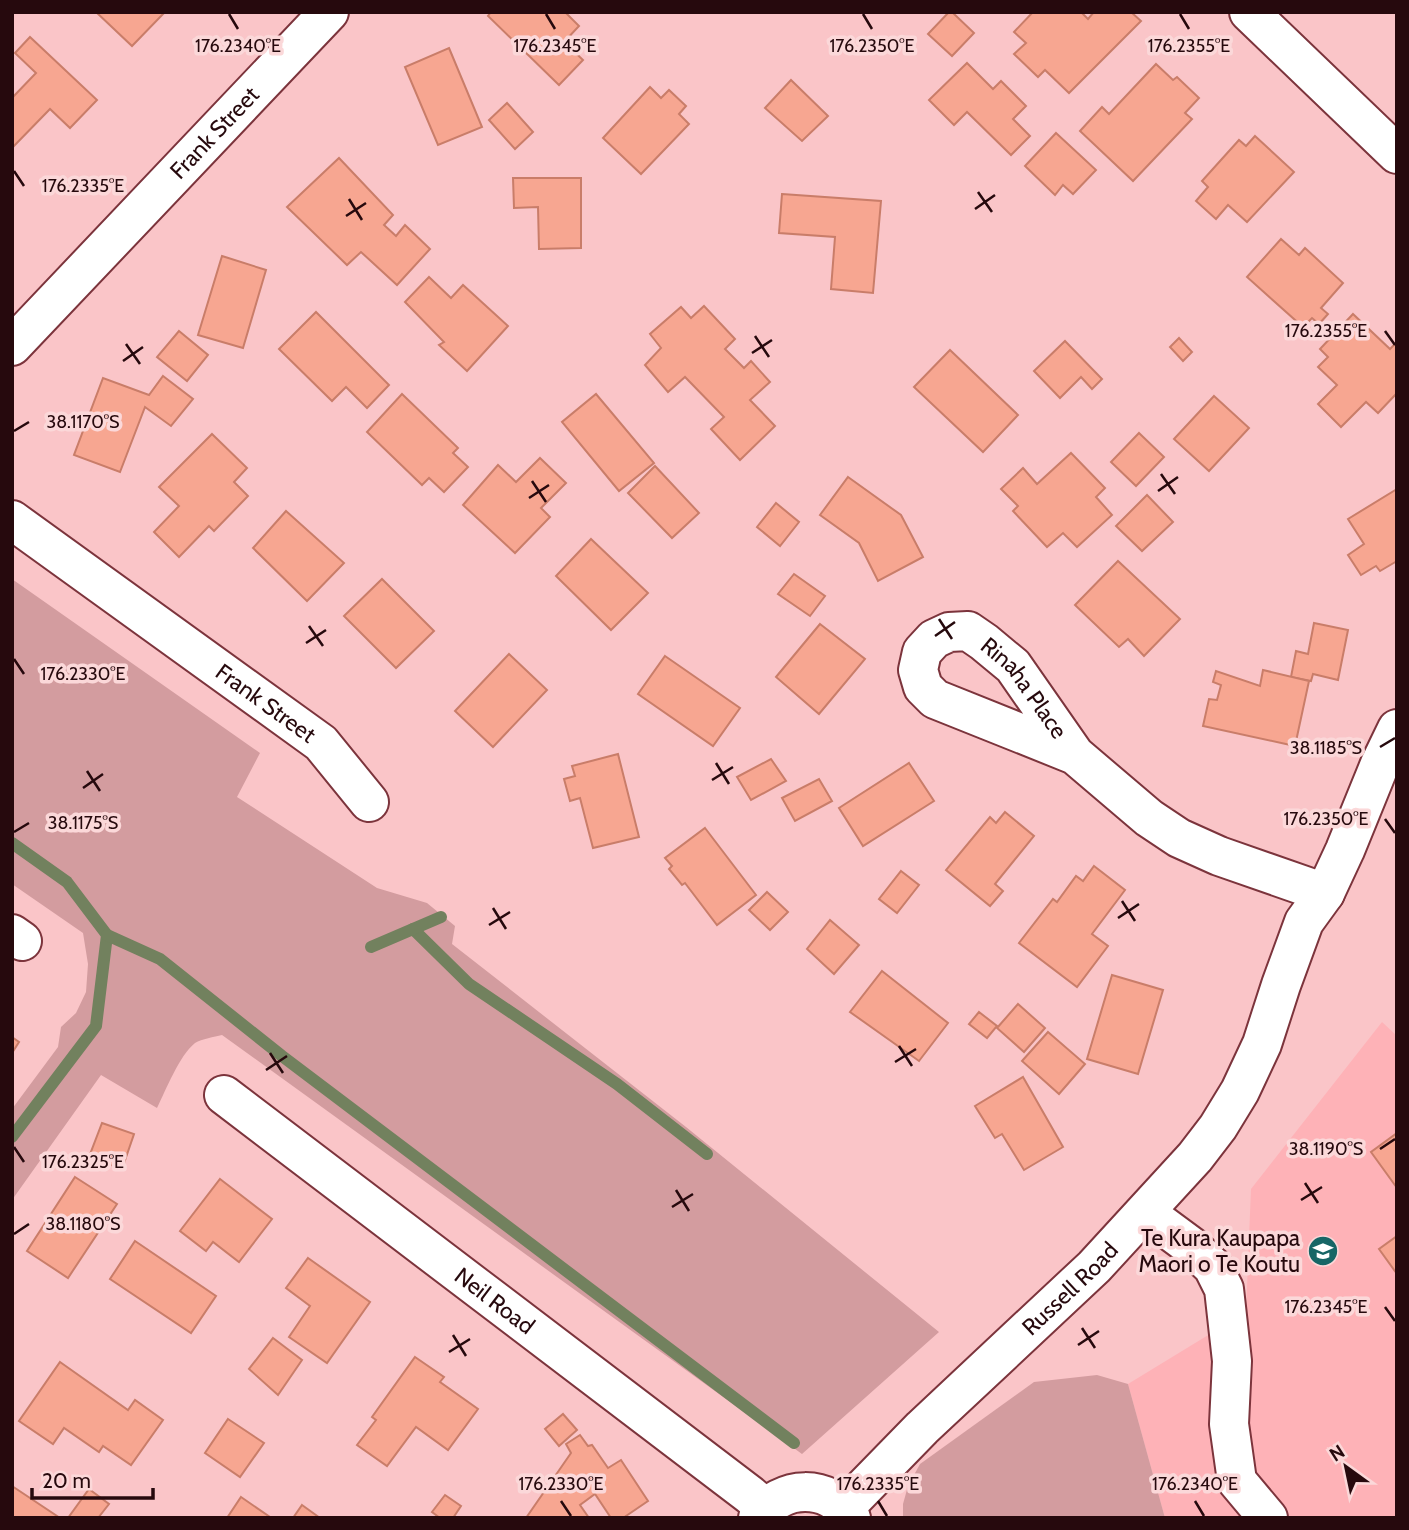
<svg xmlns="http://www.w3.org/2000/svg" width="1409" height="1530" font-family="Cabin,sans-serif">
<rect width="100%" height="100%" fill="#fac5c8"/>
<!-- built -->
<path fill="#feb2b7" d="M 1382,1022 L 1397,1036 L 1397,1518 L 1165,1518 L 1128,1384 L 1246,1312 L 1251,1189 Z"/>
<!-- green -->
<g fill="#d39c9f">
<path d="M 12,579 L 260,753 L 237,797 L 377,888 L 427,903 L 455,926 L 452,944 L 686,1127 L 939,1332 L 802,1454 L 222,1035 C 214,1037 202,1039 195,1043 C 179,1056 166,1090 157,1108 L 101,1075 L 12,1200 L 12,1109 L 58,1047 L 61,1027 L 76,1013 L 86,992 L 88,964 L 83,933 L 12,884 Z"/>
<path d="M 1097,1375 L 1128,1384 L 1165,1518 L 903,1518 L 903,1504 L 908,1486 L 920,1464 L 1034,1382 Z"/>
</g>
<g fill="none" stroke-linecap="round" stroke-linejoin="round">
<!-- stream -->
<g stroke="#72815e" stroke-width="12">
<path d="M 12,843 L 67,882 L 107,935 L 96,1026 L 12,1137"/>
<path d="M 413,929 L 469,984 L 617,1084 L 707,1154"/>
<path d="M 107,935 L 160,959 L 282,1056 L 794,1443"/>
<path d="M 371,947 L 441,917"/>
</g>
</g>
<!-- building -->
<g fill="#f7a691" stroke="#c97d69" stroke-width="2">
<path d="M 96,12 L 165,12 L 132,46 Z"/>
<path d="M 491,12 L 565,12 L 579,26 L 564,42 L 583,60 L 559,85 L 488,16 Z"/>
<path d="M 949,12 L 952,12 L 974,33 L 952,56 L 928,34 Z"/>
<path d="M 1033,12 L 1081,12 L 1088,19 L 1094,12 L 1131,12 L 1141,21 L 1069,93 L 1045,70 L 1038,77 L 1014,54 L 1026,43 L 1014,32 Z"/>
<path d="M 30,37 L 97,100 L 70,128 L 50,109 L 12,148 L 12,98 L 36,73 L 15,53 Z"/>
<path d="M 449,48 L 482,127 L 438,145 L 405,67 Z"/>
<path d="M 967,63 L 993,89 L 1001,81 L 1026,106 L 1013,119 L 1030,136 L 1011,155 L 967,112 L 954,125 L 929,100 Z"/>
<path d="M 1156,64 L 1173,80 L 1177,77 L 1199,98 L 1185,113 L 1192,119 L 1133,181 L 1080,131 L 1102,107 L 1109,114 Z"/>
<path d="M 791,80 L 828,116 L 802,141 L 765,108 Z"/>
<path d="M 650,87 L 661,98 L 669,90 L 686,106 L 679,114 L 689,124 L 641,174 L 603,138 Z"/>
<path d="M 507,103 L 533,132 L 515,149 L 489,120 Z"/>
<path d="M 1056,133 L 1096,170 L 1073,194 L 1063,185 L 1055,195 L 1025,166 Z"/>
<path d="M 1255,136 L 1294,172 L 1247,222 L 1228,205 L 1216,219 L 1196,201 L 1208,187 L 1202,181 L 1239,140 L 1246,146 Z"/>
<path d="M 339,158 L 393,215 L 384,225 L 396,236 L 405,225 L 430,249 L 397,285 L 361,252 L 347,265 L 287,207 Z"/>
<path d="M 513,178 L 581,178 L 581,248 L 539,249 L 538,207 L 514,208 Z"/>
<path d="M 782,194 L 881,201 L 873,293 L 831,289 L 835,237 L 779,233 Z"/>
<path d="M 1281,239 L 1299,255 L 1305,248 L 1343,283 L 1321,308 L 1328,314 L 1319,324 L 1312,318 L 1303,327 L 1247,277 Z"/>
<path d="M 222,256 L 266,270 L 243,348 L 198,335 Z"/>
<path d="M 429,277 L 451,298 L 463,285 L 508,326 L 467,371 L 439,345 L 444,342 L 405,302 Z"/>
<path d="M 704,306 L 735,339 L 725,349 L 744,368 L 751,361 L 770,382 L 750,400 L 775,426 L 740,460 L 711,429 L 724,417 L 685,377 L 668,392 L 645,365 L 661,348 L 650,334 L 681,307 L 691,318 Z"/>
<path d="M 316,312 L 389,385 L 367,408 L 346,387 L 332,401 L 279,349 Z"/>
<path d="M 1353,314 L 1390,349 L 1397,342 L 1397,393 L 1378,413 L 1366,402 L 1341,427 L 1318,404 L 1337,385 L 1318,367 L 1328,357 L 1320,349 Z"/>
<path d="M 179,331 L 208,355 L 187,381 L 157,357 Z"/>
<path d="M 1179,338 L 1192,352 L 1183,361 L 1170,347 Z"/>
<path d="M 1065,341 L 1102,379 L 1092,389 L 1081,377 L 1060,398 L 1034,371 Z"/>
<path d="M 950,350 L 1018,415 L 983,452 L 914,387 Z"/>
<path d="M 163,376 L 193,399 L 171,426 L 145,407 L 120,472 L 74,455 L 103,378 L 149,395 Z"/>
<path d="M 402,394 L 458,448 L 453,453 L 468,467 L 444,492 L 429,478 L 422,485 L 367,432 Z"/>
<path d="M 596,394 L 654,463 L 619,491 L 562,422 Z"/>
<path d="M 1214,396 L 1249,428 L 1209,471 L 1174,439 Z"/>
<path d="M 1139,433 L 1164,457 L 1136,486 L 1111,462 Z"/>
<path d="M 212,434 L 247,468 L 234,482 L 248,496 L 214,531 L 209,526 L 179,557 L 154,532 L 179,506 L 159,487 Z"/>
<path d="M 1071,453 L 1105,488 L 1096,497 L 1112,515 L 1077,547 L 1063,533 L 1047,547 L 1013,511 L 1018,506 L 1001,489 L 1023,468 L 1037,484 Z"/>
<path d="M 540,458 L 566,483 L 541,508 L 550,517 L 515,553 L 463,505 L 498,465 L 516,482 Z"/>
<path d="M 655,466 L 699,513 L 672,538 L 628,493 Z"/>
<path d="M 848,477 L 901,515 L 923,557 L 878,581 L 859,543 L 820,515 Z"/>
<path d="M 1397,489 L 1397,561 L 1380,571 L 1376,566 L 1361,575 L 1348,555 L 1364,544 L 1348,519 Z"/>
<path d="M 1147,495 L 1173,522 L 1142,551 L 1116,526 Z"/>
<path d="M 776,503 L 799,522 L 780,546 L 757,527 Z"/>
<path d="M 286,511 L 344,563 L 307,601 L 253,548 Z"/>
<path d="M 591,539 L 648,593 L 611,630 L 556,576 Z"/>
<path d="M 1118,561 L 1180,619 L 1144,656 L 1128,639 L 1119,647 L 1075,605 Z"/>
<path d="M 794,574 L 825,596 L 810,616 L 778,594 Z"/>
<path d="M 382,579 L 434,631 L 396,668 L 344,616 Z"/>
<path d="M 1314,623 L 1348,630 L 1338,680 L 1313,674 L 1311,681 L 1291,677 L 1296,651 L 1308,654 Z"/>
<path d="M 820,624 L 865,659 L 819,714 L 776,677 Z"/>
<path d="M 509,654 L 547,690 L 493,747 L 455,711 Z"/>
<path d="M 665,656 L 740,708 L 713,746 L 638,694 Z"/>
<path d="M 1263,670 L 1309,681 L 1295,746 L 1203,726 L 1209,699 L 1217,700 L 1221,685 L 1213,682 L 1216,671 L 1260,686 Z"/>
<path d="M 618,754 L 639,837 L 593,848 L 580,798 L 570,801 L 564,779 L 575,776 L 572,766 Z"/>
<path d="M 771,759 L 786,781 L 751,800 L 737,777 Z"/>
<path d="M 909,763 L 934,801 L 863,846 L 839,808 Z"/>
<path d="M 819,779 L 832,801 L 795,821 L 782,798 Z"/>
<path d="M 1005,812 L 1034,836 L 995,884 L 1003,891 L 990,906 L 946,870 L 990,817 L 996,823 Z"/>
<path d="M 705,828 L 756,895 L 717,925 L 685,883 L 682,885 L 669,869 L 672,866 L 665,858 Z"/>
<path d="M 1094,866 L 1125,890 L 1092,934 L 1108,946 L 1077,987 L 1019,943 L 1053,899 L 1057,902 L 1076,876 L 1083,881 Z"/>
<path d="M 901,871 L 919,885 L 897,913 L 879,899 Z"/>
<path d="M 767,892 L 788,912 L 770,930 L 749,910 Z"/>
<path d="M 830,920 L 859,945 L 834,974 L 807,949 Z"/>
<path d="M 882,971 L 948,1023 L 919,1061 L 850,1012 Z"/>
<path d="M 1112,975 L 1163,990 L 1138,1074 L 1087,1059 Z"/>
<path d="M 1018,1004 L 1045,1028 L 1024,1052 L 997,1028 Z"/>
<path d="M 979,1012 L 997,1026 L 987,1038 L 969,1024 Z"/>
<path d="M 1048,1032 L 1085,1064 L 1059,1094 L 1022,1061 Z"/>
<path d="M 12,1037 L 19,1042 L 12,1053 Z"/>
<path d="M 1023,1077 L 1063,1147 L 1024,1170 L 1002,1134 L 995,1138 L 975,1106 Z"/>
<path d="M 102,1123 L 134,1134 L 122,1169 L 89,1157 Z"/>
<path d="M 1397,1133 L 1397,1188 L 1371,1152 Z"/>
<path d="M 75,1177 L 117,1204 L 68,1278 L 27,1251 Z"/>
<path d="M 220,1179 L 272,1219 L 239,1262 L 213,1242 L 206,1251 L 180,1231 Z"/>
<path d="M 1397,1236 L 1397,1274 L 1379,1249 Z"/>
<path d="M 135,1241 L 216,1296 L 191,1333 L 110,1279 Z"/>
<path d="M 308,1258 L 370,1302 L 327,1363 L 289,1337 L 310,1306 L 286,1288 Z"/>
<path d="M 273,1338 L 302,1360 L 278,1395 L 249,1369 Z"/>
<path d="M 415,1357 L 444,1377 L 440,1382 L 478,1409 L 448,1450 L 416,1427 L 387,1466 L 357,1445 L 376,1420 L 372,1417 Z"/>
<path d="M 60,1362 L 128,1410 L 135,1400 L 163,1420 L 131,1465 L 103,1446 L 99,1452 L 64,1428 L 53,1444 L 19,1421 Z"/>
<path d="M 563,1414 L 577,1430 L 559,1446 L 545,1429 Z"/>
<path d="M 228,1419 L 264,1443 L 240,1477 L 205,1453 Z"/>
<path d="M 580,1435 L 588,1446 L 592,1445 L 608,1468 L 621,1460 L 648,1501 L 623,1518 L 611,1518 L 595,1494 L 580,1505 L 589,1518 L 526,1518 L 571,1453 L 566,1444 Z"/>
<path d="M 12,1486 L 60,1518 L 12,1518 Z"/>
<path d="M 89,1489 L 109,1504 L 98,1518 L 68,1518 Z"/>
<path d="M 445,1495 L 461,1506 L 453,1518 L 440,1518 L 432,1512 Z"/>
<path d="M 241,1497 L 270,1517 L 270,1518 L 227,1518 Z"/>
<path d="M 302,1505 L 320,1518 L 293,1518 Z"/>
</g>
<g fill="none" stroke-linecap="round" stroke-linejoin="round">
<!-- minor casing -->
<g stroke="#7c343c" stroke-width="42">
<g id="minor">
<path d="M 1249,12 L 1397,154"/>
<path id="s1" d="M 12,346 L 329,12"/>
<path id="s2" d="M 12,520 L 321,743 L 369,802"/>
<path id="s3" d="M 1075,755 L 935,699 L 923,687 L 918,670 L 922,652 L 934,639 L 949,632 L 968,631 L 984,642 L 1013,666 L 1075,755 L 1149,818 L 1179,838 L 1219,856 L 1325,893"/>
<path d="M 12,934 L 22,941"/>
<path id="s4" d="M 224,1095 L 750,1495 L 765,1508"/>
<path d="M 1146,1213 L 1192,1247 L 1213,1267 L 1224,1289 L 1232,1361 L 1229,1424 L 1237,1481 L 1268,1518"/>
<path id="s5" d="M 844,1508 L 922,1428 L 1094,1267 L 1195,1157 L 1218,1127 L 1240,1091 L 1262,1044 L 1281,985 L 1304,922 L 1325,893 L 1345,850 L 1380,764 L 1397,729"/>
<path d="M 758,1518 C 781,1484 829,1483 851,1518"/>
</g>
</g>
<!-- minor -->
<use href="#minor" stroke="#fff" stroke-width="38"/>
</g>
<!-- ticks -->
<path fill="none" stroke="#26090d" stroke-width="2.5" d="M 229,14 L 238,29M 546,14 L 555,29M 863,14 L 872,29M 1180,14 L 1189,29M 14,171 L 24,186M 978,192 L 992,212M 349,199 L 362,220M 975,209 L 995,195M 346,216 L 366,203M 1385,331 L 1395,345M 755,336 L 769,357M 126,344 L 140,364M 752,353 L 772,340M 123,361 L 143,347M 14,431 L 29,422M 1161,474 L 1175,494M 532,481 L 546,502M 1158,491 L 1178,477M 529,498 L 549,485M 939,619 L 952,639M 309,626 L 323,646M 935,636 L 955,622M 306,643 L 326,630M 14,659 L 24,674M 1380,747 L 1395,738M 716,763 L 729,784M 87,771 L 100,791M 712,780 L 733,767M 83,788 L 103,774M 1385,819 L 1395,833M 14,832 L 29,823M 1122,901 L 1135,921M 493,908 L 506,929M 1118,918 L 1139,904M 489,925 L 510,912M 899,1046 L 912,1066M 270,1053 L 283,1073M 895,1062 L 916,1049M 266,1070 L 287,1056M 14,1147 L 24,1162M 1380,1149 L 1395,1139M 1305,1183 L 1318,1203M 676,1190 L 689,1211M 1301,1200 L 1322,1187M 672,1207 L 693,1194M 14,1234 L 29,1224M 1385,1307 L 1395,1321M 1082,1328 L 1095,1348M 453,1335 L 466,1356M 1078,1345 L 1099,1331M 449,1352 L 470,1339M 561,1501 L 571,1516M 878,1501 L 887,1516M 1195,1501 L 1204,1516"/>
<!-- icons -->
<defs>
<g id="school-disc" transform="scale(1.575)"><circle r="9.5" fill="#176666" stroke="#fbd8d9"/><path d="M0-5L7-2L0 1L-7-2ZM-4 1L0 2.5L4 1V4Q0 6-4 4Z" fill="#fff"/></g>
</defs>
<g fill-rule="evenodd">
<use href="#school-disc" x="1323" y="1251"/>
</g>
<g text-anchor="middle" stroke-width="7" stroke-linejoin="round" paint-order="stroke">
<!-- street labels -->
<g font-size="23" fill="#26090d" stroke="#fbd8d9">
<text dy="8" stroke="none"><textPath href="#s1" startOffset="294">Frank Street</textPath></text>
<text dy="8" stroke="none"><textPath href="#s3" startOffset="338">Rinaha Place</textPath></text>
<text dy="8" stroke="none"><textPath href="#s2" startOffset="313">Frank Street</textPath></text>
<text dy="8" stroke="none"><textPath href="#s5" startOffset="315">Russell Road</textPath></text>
<text dy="8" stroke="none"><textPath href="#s4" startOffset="340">Neil Road</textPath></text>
</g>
<!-- poi labels -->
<g font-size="23" fill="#26090d" stroke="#fbd8d9" text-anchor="end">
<text x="1300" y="1246">Te Kura Kaupapa<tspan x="1300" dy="26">Maori o Te Koutu</tspan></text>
</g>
</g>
<g font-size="18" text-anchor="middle" fill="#26090d" stroke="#fbd8d9" stroke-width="7" stroke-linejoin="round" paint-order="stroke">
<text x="238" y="52">176.2340°E</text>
<text x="555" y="52">176.2345°E</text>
<text x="872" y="52">176.2350°E</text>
<text x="1189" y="52">176.2355°E</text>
<text x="83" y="192">176.2335°E</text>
<text x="1326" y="337">176.2355°E</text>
<text x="83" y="428">38.1170°S</text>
<text x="83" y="680">176.2330°E</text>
<text x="1326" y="754">38.1185°S</text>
<text x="1326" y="825">176.2350°E</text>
<text x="83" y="829">38.1175°S</text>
<text x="1326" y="1155">38.1190°S</text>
<text x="83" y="1168">176.2325°E</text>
<text x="83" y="1230">38.1180°S</text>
<text x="1326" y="1313">176.2345°E</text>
<text x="561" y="1490">176.2330°E</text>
<text x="878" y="1490">176.2335°E</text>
<text x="1195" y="1490">176.2340°E</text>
</g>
<!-- border -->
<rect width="1409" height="1530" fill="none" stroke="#26090d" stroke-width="28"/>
<!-- north arrow -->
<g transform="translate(1346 1467) rotate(327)" stroke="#fbd8d9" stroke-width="5" paint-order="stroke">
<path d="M0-5L12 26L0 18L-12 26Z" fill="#26090d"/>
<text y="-10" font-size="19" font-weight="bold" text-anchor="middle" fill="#26090d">N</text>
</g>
<!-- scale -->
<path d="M32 1488v10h121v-10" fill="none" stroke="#26090d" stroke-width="3.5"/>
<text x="42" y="1488" font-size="21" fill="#26090d" stroke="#fbd8d9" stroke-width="5" paint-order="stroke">20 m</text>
</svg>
